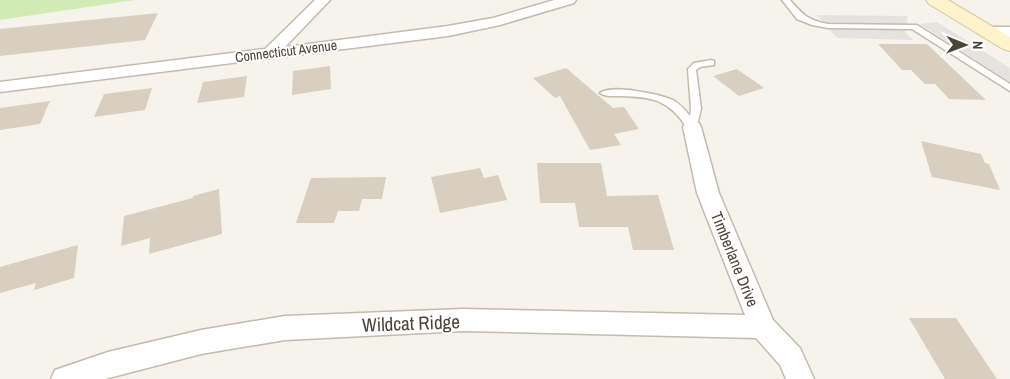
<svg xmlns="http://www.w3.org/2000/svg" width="1010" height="379" font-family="'Archivo Narrow',sans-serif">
<rect width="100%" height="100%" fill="#f6f3ec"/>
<!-- green -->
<path fill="#d2eab5" d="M 0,0 L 135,0 L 0,20 Z"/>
<!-- parking -->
<g fill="#e5e3e0">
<path d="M 817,15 L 908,16 L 905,32 L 913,40 L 837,38 Z"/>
<path d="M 937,22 L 1010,68 L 1010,82 L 920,24 Z"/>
</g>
<!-- building -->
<g fill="#d8cfc1">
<path d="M 158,13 L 145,40 L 0,56 L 0,29 Z"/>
<path d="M 878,44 L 927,44 L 986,100 L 949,99 L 935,84 L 925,84 L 911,70 L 902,70 Z"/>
<path d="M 330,66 L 331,89 L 292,95 L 293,71 Z"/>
<path d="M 566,68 L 613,108 L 624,107 L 639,129 L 614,134 L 621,145 L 590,150 L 560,96 L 555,98 L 533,78 Z"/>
<path d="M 737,69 L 764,88 L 739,96 L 713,76 Z"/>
<path d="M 247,76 L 244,97 L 197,103 L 203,82 Z"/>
<path d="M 152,88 L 145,110 L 94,117 L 104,94 Z"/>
<path d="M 50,101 L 40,124 L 0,130 L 0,108 Z"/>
<path d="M 921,141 L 981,154 L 985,163 L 989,164 L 1000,190 L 932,177 Z"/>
<path d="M 537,163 L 601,163 L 607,196 L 658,195 L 674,250 L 633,250 L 628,227 L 579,227 L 575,203 L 540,203 Z"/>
<path d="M 480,168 L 484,178 L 498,175 L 507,200 L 440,213 L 431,177 Z"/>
<path d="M 386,177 L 382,199 L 362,199 L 359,211 L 338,211 L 334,223 L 296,223 L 311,178 Z"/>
<path d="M 219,189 L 222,234 L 149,254 L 150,238 L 121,246 L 124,216 L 193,198 L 193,196 Z"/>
<path d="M 78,245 L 74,278 L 34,290 L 36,283 L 0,293 L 0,267 Z"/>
<path d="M 909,318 L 956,318 L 997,379 L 945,379 Z"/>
</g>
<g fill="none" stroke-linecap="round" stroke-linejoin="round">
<!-- service casing -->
<g stroke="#c2bbae" stroke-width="3">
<g id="service">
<path d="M 782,0 L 790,0 C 803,15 808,20 828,24 L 917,25 L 1010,84 L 1010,91 L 912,29 L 828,28 L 812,25 L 797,19 Z"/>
<path d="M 711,60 L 714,61 L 714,65 L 700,67 L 696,70 L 701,109 L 696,129 L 688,129 C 668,99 654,97 619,96 C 612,96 605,97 600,93 C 611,84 660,94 673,100 C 680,104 685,110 690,116 L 691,109 L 688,69 L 694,63 Z"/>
</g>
</g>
<!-- minor casing -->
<g stroke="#c2bbae" stroke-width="3">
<g id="minor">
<path d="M 315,0 L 330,0 L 285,47 L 448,26 L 493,18 L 554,0 L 576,0 L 574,3 L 500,25 L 448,36 L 0,92 L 0,82 L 265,49 Z"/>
<path d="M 989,27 L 1010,27 L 1010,37 L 984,35 L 981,32 L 984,29 Z"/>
<path d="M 692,121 L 699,123 L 701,127 L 719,193 L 773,320 L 800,348 L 814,379 L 786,379 L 780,365 L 756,338 L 463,331 L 285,340 L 201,354 L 105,379 L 51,379 L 55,370 L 108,352 L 201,330 L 285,316 L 463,309 L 745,315 L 697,193 L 683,127 L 685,123 Z"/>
</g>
</g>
<!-- secondary casing -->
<g stroke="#d6c79b" stroke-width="2">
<path id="secondary" d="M 926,0 L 948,0 L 1010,37 L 1010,51 L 1003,49 L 929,4 Z"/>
</g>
<!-- service -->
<use href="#service" fill="#fff" fill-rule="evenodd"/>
<!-- minor -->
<use href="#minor" fill="#fff" fill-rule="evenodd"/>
<!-- secondary -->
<use href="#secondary" fill="#fff3cd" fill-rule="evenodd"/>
</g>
<g text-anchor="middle" stroke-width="4" stroke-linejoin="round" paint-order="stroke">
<!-- far-street labels -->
<g font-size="14" fill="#4b4439" stroke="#fff">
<text transform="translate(286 51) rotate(-7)" y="5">Connecticut Avenue</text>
</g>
<!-- street labels -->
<g font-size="16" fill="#4b4439" stroke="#fff">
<text transform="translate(735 259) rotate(68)" y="6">Timberlane Drive</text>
</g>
<!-- near-street labels -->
<g font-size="19" fill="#4b4439" stroke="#fff">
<text transform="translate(411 323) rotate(-2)" y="7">Wildcat Ridge</text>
</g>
</g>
<!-- north arrow -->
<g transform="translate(965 45) rotate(91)" stroke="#ffffff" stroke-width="4" paint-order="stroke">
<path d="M0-4L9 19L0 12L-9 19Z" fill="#4b4439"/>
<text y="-8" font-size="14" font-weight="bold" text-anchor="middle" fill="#4b4439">N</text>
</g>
</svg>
